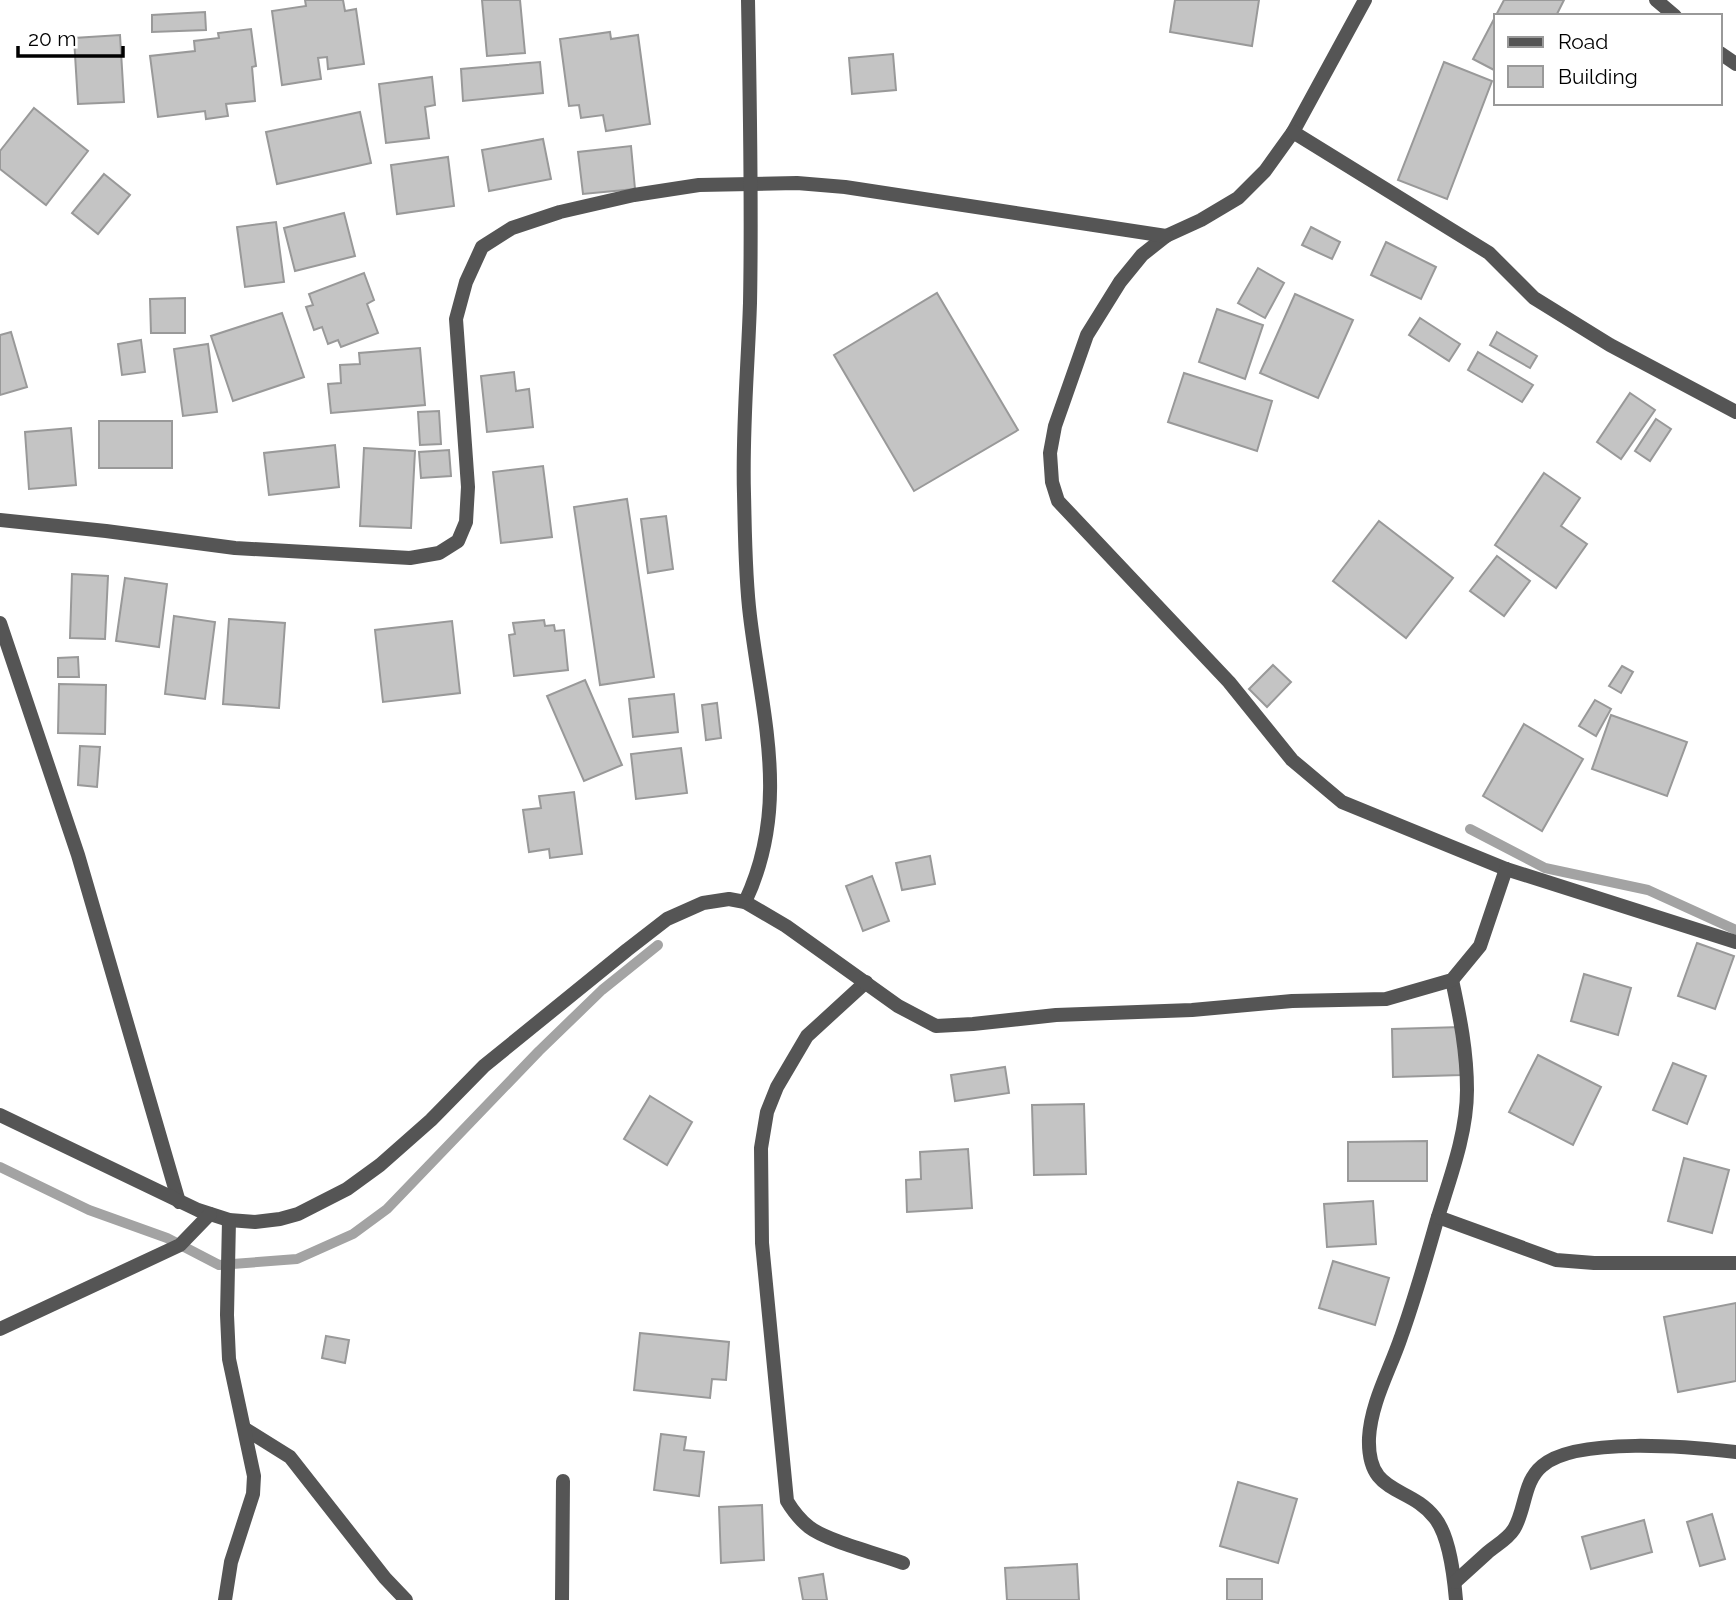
<svg xmlns="http://www.w3.org/2000/svg" width="1736" height="1600" font-family="Raleway,sans-serif">
<rect width="100%" height="100%" fill="#fff"/>
<g fill="none" stroke-linecap="round" stroke-linejoin="round">
<!-- stream -->
<g stroke="#a3a3a3" stroke-width="10">
<path d="M 1470,829 L 1545,868 L 1648,890 L 1736,930"/>
<path d="M 0,1167 L 89,1210 L 167,1238 L 219,1265 L 297,1259 L 353,1234 L 387,1209 L 539,1051 L 602,990 L 658,945"/>
</g>
</g>
<!-- building -->
<g fill="#c4c4c4" stroke="#999" stroke-width="2">
<path d="M 305,0 L 343,0 L 345,11 L 356,9 L 364,64 L 328,69 L 327,57 L 318,58 L 321,79 L 282,85 L 272,11 L 306,6 Z"/>
<path d="M 482,0 L 520,0 L 525,53 L 487,56 Z"/>
<path d="M 1175,0 L 1259,0 L 1252,46 L 1170,32 Z"/>
<path d="M 1504,0 L 1564,0 L 1556,16 L 1496,16 L 1496,71 L 1473,59 Z"/>
<path d="M 205,12 L 206,30 L 152,32 L 152,15 Z"/>
<path d="M 251,29 L 256,66 L 252,67 L 255,101 L 226,104 L 228,116 L 206,119 L 205,111 L 158,117 L 150,56 L 195,51 L 194,41 L 219,38 L 218,33 Z"/>
<path d="M 610,32 L 611,39 L 638,35 L 650,124 L 606,131 L 603,115 L 581,118 L 579,105 L 569,106 L 560,39 Z"/>
<path d="M 120,35 L 124,102 L 78,104 L 74,38 Z"/>
<path d="M 893,54 L 896,90 L 852,94 L 849,58 Z"/>
<path d="M 540,62 L 543,93 L 463,101 L 461,69 Z"/>
<path d="M 1444,62 L 1492,81 L 1447,199 L 1398,180 Z"/>
<path d="M 432,77 L 435,105 L 425,107 L 429,138 L 386,143 L 379,84 Z"/>
<path d="M 34,108 L 88,151 L 46,205 L 0,169 L 0,151 Z"/>
<path d="M 360,112 L 371,163 L 277,184 L 266,132 Z"/>
<path d="M 543,139 L 551,179 L 489,191 L 482,150 Z"/>
<path d="M 631,146 L 635,189 L 583,194 L 578,152 Z"/>
<path d="M 448,157 L 454,206 L 397,214 L 391,165 Z"/>
<path d="M 104,174 L 130,195 L 98,234 L 72,213 Z"/>
<path d="M 344,213 L 355,256 L 295,271 L 284,228 Z"/>
<path d="M 276,222 L 284,282 L 245,287 L 237,227 Z"/>
<path d="M 1311,227 L 1340,242 L 1332,259 L 1302,245 Z"/>
<path d="M 1386,242 L 1436,267 L 1421,299 L 1371,275 Z"/>
<path d="M 1258,268 L 1284,283 L 1265,318 L 1238,303 Z"/>
<path d="M 364,273 L 374,300 L 367,304 L 378,333 L 341,347 L 338,340 L 328,344 L 322,327 L 314,330 L 306,307 L 313,305 L 309,294 Z"/>
<path d="M 937,293 L 1018,430 L 914,491 L 834,355 Z"/>
<path d="M 1295,294 L 1353,320 L 1318,398 L 1260,373 Z"/>
<path d="M 185,298 L 185,333 L 151,333 L 150,299 Z"/>
<path d="M 1217,309 L 1263,325 L 1245,379 L 1199,362 Z"/>
<path d="M 282,313 L 304,377 L 233,401 L 211,336 Z"/>
<path d="M 1420,318 L 1460,344 L 1449,361 L 1409,335 Z"/>
<path d="M 11,332 L 27,387 L 0,395 L 0,335 Z"/>
<path d="M 1497,332 L 1537,356 L 1530,368 L 1490,345 Z"/>
<path d="M 141,340 L 145,372 L 122,375 L 118,344 Z"/>
<path d="M 208,344 L 217,412 L 183,416 L 174,349 Z"/>
<path d="M 420,348 L 425,405 L 331,413 L 328,384 L 341,383 L 340,365 L 360,364 L 359,353 Z"/>
<path d="M 1478,352 L 1533,385 L 1522,402 L 1468,370 Z"/>
<path d="M 514,372 L 516,391 L 529,389 L 533,427 L 487,432 L 481,376 Z"/>
<path d="M 1184,373 L 1272,401 L 1257,451 L 1168,422 Z"/>
<path d="M 1630,393 L 1655,410 L 1621,459 L 1597,442 Z"/>
<path d="M 439,411 L 441,444 L 420,445 L 418,412 Z"/>
<path d="M 1656,419 L 1671,429 L 1650,461 L 1635,451 Z"/>
<rect x="99" y="421" width="73" height="47"/>
<path d="M 71,428 L 76,485 L 29,489 L 25,432 Z"/>
<path d="M 335,445 L 339,487 L 269,495 L 264,453 Z"/>
<path d="M 364,448 L 415,451 L 411,528 L 360,526 Z"/>
<path d="M 449,450 L 451,476 L 421,478 L 419,452 Z"/>
<path d="M 543,466 L 552,537 L 501,543 L 493,472 Z"/>
<path d="M 1544,473 L 1580,498 L 1561,526 L 1587,544 L 1556,588 L 1495,545 Z"/>
<path d="M 627,499 L 654,677 L 600,685 L 574,507 Z"/>
<path d="M 666,516 L 673,569 L 648,573 L 641,519 Z"/>
<path d="M 1379,521 L 1453,578 L 1406,638 L 1333,581 Z"/>
<path d="M 1497,556 L 1530,581 L 1504,616 L 1470,591 Z"/>
<path d="M 72,574 L 108,576 L 105,639 L 70,638 Z"/>
<path d="M 125,578 L 167,584 L 159,647 L 116,641 Z"/>
<path d="M 174,616 L 215,622 L 205,699 L 165,694 Z"/>
<path d="M 229,619 L 285,623 L 279,708 L 223,704 Z"/>
<path d="M 544,620 L 545,626 L 554,625 L 555,631 L 564,630 L 568,670 L 514,676 L 509,635 L 515,634 L 513,623 Z"/>
<path d="M 452,621 L 460,693 L 383,702 L 375,630 Z"/>
<path d="M 78,657 L 79,677 L 58,677 L 58,658 Z"/>
<path d="M 1273,665 L 1291,682 L 1267,707 L 1249,689 Z"/>
<path d="M 1622,666 L 1633,672 L 1621,693 L 1609,686 Z"/>
<path d="M 585,680 L 622,765 L 584,781 L 547,696 Z"/>
<path d="M 59,684 L 106,685 L 105,734 L 58,733 Z"/>
<path d="M 674,694 L 678,732 L 633,737 L 629,699 Z"/>
<path d="M 1595,700 L 1611,709 L 1596,736 L 1579,726 Z"/>
<path d="M 717,703 L 721,738 L 706,740 L 702,705 Z"/>
<path d="M 1611,715 L 1687,742 L 1667,796 L 1592,769 Z"/>
<path d="M 1524,724 L 1583,759 L 1542,831 L 1483,796 Z"/>
<path d="M 80,746 L 100,747 L 97,787 L 78,785 Z"/>
<path d="M 681,748 L 687,793 L 636,799 L 631,754 Z"/>
<path d="M 574,792 L 582,854 L 550,858 L 549,849 L 529,852 L 523,810 L 541,808 L 539,796 Z"/>
<path d="M 930,856 L 935,884 L 902,890 L 896,863 Z"/>
<path d="M 872,876 L 889,921 L 863,931 L 846,886 Z"/>
<path d="M 1697,943 L 1734,956 L 1715,1009 L 1678,996 Z"/>
<path d="M 1584,974 L 1631,988 L 1618,1035 L 1571,1021 Z"/>
<path d="M 1461,1027 L 1462,1075 L 1393,1077 L 1392,1029 Z"/>
<path d="M 1538,1055 L 1601,1087 L 1573,1145 L 1509,1112 Z"/>
<path d="M 1673,1063 L 1706,1076 L 1687,1124 L 1653,1110 Z"/>
<path d="M 1005,1067 L 1009,1093 L 955,1101 L 951,1075 Z"/>
<path d="M 650,1096 L 692,1122 L 667,1165 L 624,1139 Z"/>
<path d="M 1084,1104 L 1086,1174 L 1034,1175 L 1032,1105 Z"/>
<path d="M 1427,1141 L 1427,1181 L 1348,1181 L 1348,1142 Z"/>
<path d="M 968,1149 L 972,1208 L 907,1212 L 906,1180 L 921,1179 L 920,1152 Z"/>
<path d="M 1684,1158 L 1729,1170 L 1712,1233 L 1668,1221 Z"/>
<path d="M 1373,1201 L 1376,1244 L 1327,1247 L 1324,1204 Z"/>
<path d="M 1333,1261 L 1389,1278 L 1375,1325 L 1319,1308 Z"/>
<path d="M 1736,1303 L 1736,1381 L 1678,1392 L 1664,1317 Z"/>
<path d="M 640,1333 L 729,1342 L 726,1380 L 712,1379 L 710,1398 L 634,1390 Z"/>
<path d="M 326,1336 L 349,1340 L 345,1363 L 322,1358 Z"/>
<path d="M 661,1434 L 686,1437 L 684,1450 L 704,1452 L 699,1496 L 654,1490 Z"/>
<path d="M 1238,1482 L 1297,1499 L 1278,1563 L 1220,1546 Z"/>
<path d="M 762,1505 L 764,1560 L 721,1563 L 719,1507 Z"/>
<path d="M 1712,1514 L 1725,1559 L 1700,1566 L 1687,1522 Z"/>
<path d="M 1644,1520 L 1652,1552 L 1591,1569 L 1582,1537 Z"/>
<path d="M 1077,1564 L 1079,1600 L 1007,1600 L 1005,1568 Z"/>
<path d="M 823,1574 L 827,1600 L 803,1600 L 799,1578 Z"/>
<rect x="1227" y="1579" width="35" height="21"/>
</g>
<g fill="none" stroke-linecap="round" stroke-linejoin="round">
<!-- minor -->
<g stroke="#555" stroke-width="14">
<path d="M 1365,0 L 1293,132 L 1265,171 L 1238,198 L 1201,220 L 1166,236 L 1142,255 L 1120,282 L 1087,335 L 1055,426 L 1050,453 L 1052,482 L 1058,501 L 1229,682 L 1292,760 L 1342,802 L 1506,869 L 1736,942"/>
<path d="M 1656,0 L 1675,16"/>
<path d="M 1720,53 L 1736,64"/>
<path d="M 1293,132 L 1489,253 L 1534,298 L 1610,345 L 1736,412"/>
<path d="M 0,520 L 106,531 L 235,548 L 410,558 L 439,553 L 458,541 L 466,522 L 468,487 L 456,319 L 466,282 L 482,247 L 512,228 L 560,212 L 634,195 L 699,185 L 797,183 L 845,187 L 1166,236"/>
<path d="M 0,623 L 78,855 L 179,1202"/>
<path d="M 745,902 C 791,805 762,716 750,616 C 745,576 745,534 744,494 C 742,430 748,366 750,303 C 752,202 750,101 748,0"/>
<path d="M 1452,980 C 1460,1017 1467,1052 1467,1090 C 1467,1134 1450,1178 1437,1220 C 1426,1259 1415,1298 1401,1337 C 1390,1370 1371,1402 1369,1438 C 1367,1497 1409,1484 1435,1518 C 1450,1537 1454,1577 1456,1600"/>
<path d="M 866,982 L 807,1036 L 777,1087 L 767,1112 L 761,1148 L 762,1243 L 787,1501 C 793,1511 799,1519 809,1527 C 827,1541 879,1554 903,1563"/>
<path d="M 0,1115 L 198,1210 L 229,1220 L 255,1222 L 280,1219 L 298,1214 L 347,1189 L 380,1165 L 431,1120 L 484,1066 L 627,950 L 667,919 L 703,903 L 729,899 L 745,902 L 786,926 L 898,1006 L 936,1026 L 973,1024 L 1056,1015 L 1192,1010 L 1292,1001 L 1386,999 L 1452,980 L 1480,946 L 1506,869"/>
<path d="M 1438,1217 L 1556,1260 L 1594,1263 L 1736,1263"/>
<path d="M 0,1329 L 180,1245 L 210,1214"/>
<path d="M 245,1429 L 290,1457 L 385,1578 L 406,1600"/>
<path d="M 1455,1582 C 1465,1573 1476,1563 1487,1553 C 1496,1545 1507,1540 1514,1529 C 1526,1509 1523,1482 1542,1466 C 1576,1436 1692,1447 1736,1452"/>
<path d="M 225,1600 L 231,1562 L 253,1494 L 254,1476 L 229,1359 L 227,1315 L 229,1220"/>
<path d="M 562,1600 L 563,1481"/>
</g>
</g>
<!-- legend -->
<rect x="1494" y="14" width="228" height="91" fill="#ffffff" stroke="#999999" stroke-width="2"/>
<rect x="1508" y="37" width="35" height="10" fill="#555555" stroke="#999999" stroke-width="2"/>
<text x="1558" y="49" font-size="21" fill="#000000">Road</text>
<rect x="1508" y="66" width="35" height="21" fill="#c4c4c4" stroke="#999999" stroke-width="2"/>
<text x="1558" y="84" font-size="21" fill="#000000">Building</text>
<!-- scale -->
<path d="M18 46v10h105v-10" fill="none" stroke="#000000" stroke-width="3.5"/>
<text x="28" y="46" font-size="21" fill="#000000" stroke="#ffffff" stroke-width="5" paint-order="stroke">20 m</text>
</svg>
